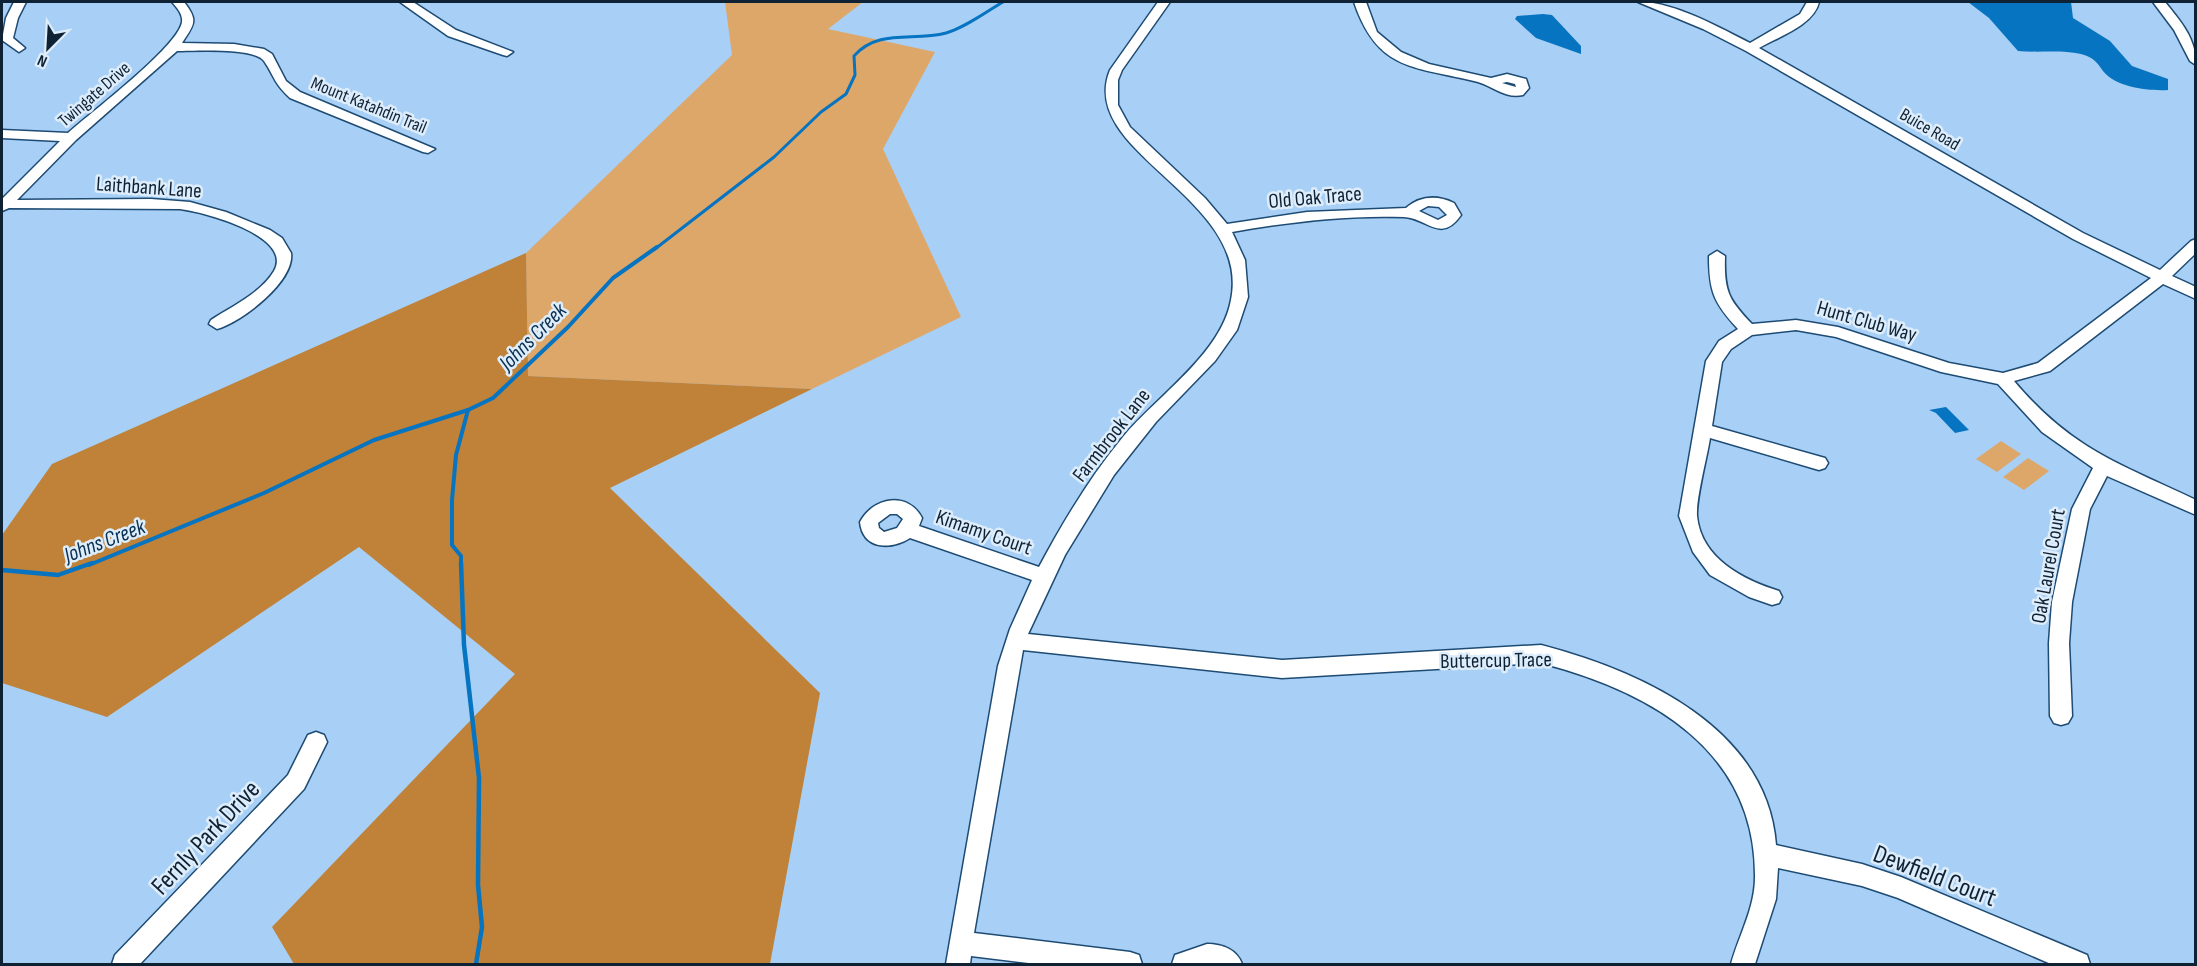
<svg xmlns="http://www.w3.org/2000/svg" width="2197" height="966" font-family="'Sofia Sans Condensed',sans-serif">
<rect width="100%" height="100%" fill="#a8cff5"/>
<!-- green -->
<g fill="#dea76a">
<path d="M 725,2 L 863,2 L 828,29 L 935,52 L 883,149 L 961,317 L 812,389 L 527,376 L 526,253 L 732,55 Z"/>
<path d="M 2001,441 L 2021,454 L 1997,472 L 1976,459 Z"/>
<path d="M 2028,458 L 2049,471 L 2024,490 L 2003,477 Z"/>
</g>
<!-- forest -->
<path fill="#bf8238" d="M 526,253 L 528,376 L 812,389 L 610,488 L 820,693 L 770,964 L 294,964 L 272,927 L 515,674 L 359,547 L 107,717 L 2,683 L 2,535 L 52,464 Z"/>
<!-- water -->
<g fill="#0674c0">
<path d="M 1968,2 L 2071,2 L 2073,18 L 2110,41 L 2132,66 L 2168,79 L 2168,90 C 2149,91 2117,88 2103,71 C 2098,64 2096,60 2087,56 C 2068,49 2040,53 2018,51 L 1989,18 Z"/>
<path d="M 1543,14 L 1552,15 L 1581,46 L 1581,54 L 1536,38 L 1515,19 L 1517,16 Z"/>
<path d="M 1946,407 L 1969,430 L 1955,433 L 1936,413 L 1929,410 Z"/>
</g>
<g fill="none" stroke-linecap="round" stroke-linejoin="round">
<!-- stream-far2 -->
<path stroke="#0674c0" stroke-width="3" d="M 655,249 L 774,157 L 821,112 L 846,94 L 855,75 L 854,56 C 879,28 913,42 946,33 C 966,27 984,13 1003,2"/>
<!-- stream-far1 -->
<g stroke="#0674c0" stroke-width="4">
<path d="M 89,565 L 264,493 L 374,440 L 468,410 L 493,398 L 568,327 L 613,278 L 657,247"/>
<path d="M 461,565 L 461,556 L 452,545 L 452,500 L 456,455 L 468,410"/>
</g>
<!-- stream -->
<g stroke="#0674c0" stroke-width="4.5">
<path d="M 461,563 L 464,645 L 479,778 L 478,885 L 482,927 L 476,964"/>
<path d="M 2,570 L 58,575 L 92,563"/>
</g>
<!-- minor casing -->
<g stroke="#1d4b73" stroke-width="3">
<g id="minor">
<path d="M 14,2 L 26,2 L 18,18 L 13,38 L 25,48 L 19,52 L 2,40 L 6,18 Z"/>
<path d="M 172,2 L 184,2 C 199,21 194,24 182,43 L 234,44 L 264,49 L 272,54 L 286,81 L 300,92 L 435,149 L 428,153 L 423,152 L 290,98 C 273,82 275,77 264,61 C 254,47 194,51 177,51 L 76,140 L 17,200 L 151,199 L 190,202 L 226,212 L 270,230 L 282,238 L 291,253 C 295,281 242,322 217,329 L 209,324 L 211,320 C 231,307 261,293 274,271 C 294,236 204,212 180,209 L 9,208 L 2,211 L 2,199 L 60,141 L 2,138 L 2,130 L 68,133 C 90,113 178,47 182,22 C 183,14 177,8 172,2 Z"/>
<path d="M 400,2 L 413,2 L 456,30 L 513,52 L 507,56 L 503,55 L 448,36 Z"/>
<path d="M 1158,2 L 1170,2 L 1122,70 L 1118,80 L 1118,105 L 1130,127 L 1205,198 L 1227,224 L 1307,212 L 1406,208 C 1420,196 1437,195 1454,203 L 1461,215 C 1441,244 1427,218 1404,217 C 1346,215 1288,222 1232,232 L 1245,260 L 1248,297 L 1237,330 L 1215,361 L 1156,422 L 1114,475 L 1065,555 L 1028,634 L 1282,660 L 1541,645 C 1640,671 1767,727 1776,845 L 1862,864 L 1901,877 L 2087,955 L 2090,964 L 2051,964 L 1898,898 L 1862,886 L 1778,868 L 1776,899 L 1755,964 L 1731,964 C 1739,935 1755,908 1755,877 C 1756,750 1650,691 1541,663 L 1282,678 L 1023,650 L 974,933 L 1130,952 L 1139,955 L 1142,964 L 1037,964 L 971,956 L 970,964 L 946,964 L 998,666 L 1010,629 L 1032,580 L 910,538 C 891,550 863,550 860,522 C 873,497 908,491 922,518 L 919,526 L 1039,567 C 1063,522 1090,477 1123,437 C 1157,396 1221,354 1231,300 C 1252,197 1076,153 1110,70 ZM 1428,206 L 1439,207 L 1447,215 L 1438,220 L 1419,211 ZM 890,514 L 897,514 L 903,519 L 897,528 L 884,532 L 879,528 L 878,523 Z"/>
<path d="M 1354,2 L 1366,2 L 1377,32 L 1401,52 L 1429,64 L 1491,78 L 1507,74 L 1526,79 L 1529,88 L 1523,95 C 1506,99 1494,87 1478,82 C 1416,66 1378,73 1354,2 ZM 1507,82 L 1515,84 L 1516,87 L 1502,83 Z"/>
<path d="M 1638,2 C 1670,0 1721,28 1750,43 L 1800,14 L 1807,2 L 1819,2 C 1814,25 1778,37 1759,48 L 2083,233 L 2160,270 L 2191,241 L 2196,239 L 2196,253 L 2172,276 L 2196,287 L 2196,299 L 2163,284 L 2050,371 L 2014,381 C 2071,449 2120,464 2196,500 L 2196,515 L 2107,476 L 2090,509 L 2072,602 L 2069,643 L 2072,716 L 2068,723 L 2061,725 L 2054,723 L 2050,716 L 2049,643 L 2052,602 L 2072,509 L 2093,468 L 2042,432 L 1998,384 L 1941,372 L 1836,337 L 1796,330 L 1752,335 L 1731,349 L 1722,362 L 1712,426 L 1825,458 L 1828,463 L 1825,468 L 1819,470 L 1710,438 C 1707,458 1696,498 1697,516 C 1701,559 1744,580 1779,591 L 1782,597 L 1779,603 L 1772,605 L 1749,597 L 1710,575 L 1693,552 L 1679,516 L 1706,361 L 1719,341 L 1738,329 C 1714,303 1709,292 1709,256 L 1717,251 L 1725,256 C 1724,291 1728,299 1752,324 L 1796,320 L 1838,327 L 1949,363 L 2003,373 L 2038,363 L 2151,278 L 2073,239 L 1746,51 L 1703,29 Z"/>
<path d="M 2153,2 L 2165,2 C 2181,22 2196,38 2196,65 L 2190,61 L 2174,30 Z"/>
<path d="M 316,732 L 324,735 L 327,742 L 304,789 L 140,964 L 112,964 L 115,955 L 288,775 L 308,735 Z"/>
<path d="M 1207,944 C 1223,944 1237,950 1242,964 L 1172,964 L 1175,955 Z"/>
</g>
</g>
<!-- minor -->
<use href="#minor" fill="#fff" fill-rule="evenodd"/>
</g>
<g text-anchor="middle" stroke-width="5" stroke-linejoin="round" paint-order="stroke">
<!-- far-street labels -->
<g font-size="18" fill="#0f2234" stroke="#deedfb">
<text transform="translate(94 94) rotate(-41)" y="6">Twingate Drive</text>
<text transform="translate(369 105) rotate(22)" y="6">Mount Katahdin Trail</text>
<text transform="translate(1930 129) rotate(30)" y="6">Buice Road</text>
</g>
<!-- street labels -->
<g font-size="21" fill="#0f2234" stroke="#deedfb">
<text transform="translate(149 187) rotate(4)" y="7">Laithbank Lane</text>
<text transform="translate(1315 197) rotate(-5)" y="7">Old Oak Trace</text>
<text transform="translate(1867 321) rotate(16)" y="7">Hunt Club Way</text>
<text transform="translate(1111 435) rotate(-52)" y="7">Farmbrook Lane</text>
<text transform="translate(984 532) rotate(19)" y="7">Kimamy Court</text>
<text transform="translate(2048 566) rotate(-80)" y="7">Oak Laurel Court</text>
<text transform="translate(1496 660) rotate(-1)" y="7">Buttercup Trace</text>
</g>
<!-- water labels -->
<g font-size="22" font-style="italic" fill="#0a2f4f" stroke="#deedfb">
<text transform="translate(532 336) rotate(-45)" y="8">Johns Creek</text>
<text transform="translate(104 540) rotate(-21)" y="8">Johns Creek</text>
</g>
<!-- near-street labels -->
<g font-size="26" fill="#0f2234" stroke="#deedfb">
<text transform="translate(205 837) rotate(-47)" y="9">Fernly Park Drive</text>
<text transform="translate(1935 875) rotate(21)" y="9">Dewfield Court</text>
</g>
</g>
<!-- border -->
<rect width="2197" height="966" fill="none" stroke="#0f2234" stroke-width="6"/>
<!-- north arrow -->
<g transform="translate(48 48) rotate(204)" stroke="#deedfb" stroke-width="4.5" paint-order="stroke">
<path d="M0-4.5L10 22L0 15L-10 22Z" fill="#0f2234"/>
<text y="-9" font-size="16" font-weight="bold" text-anchor="middle" fill="#0f2234">N</text>
</g>
</svg>
